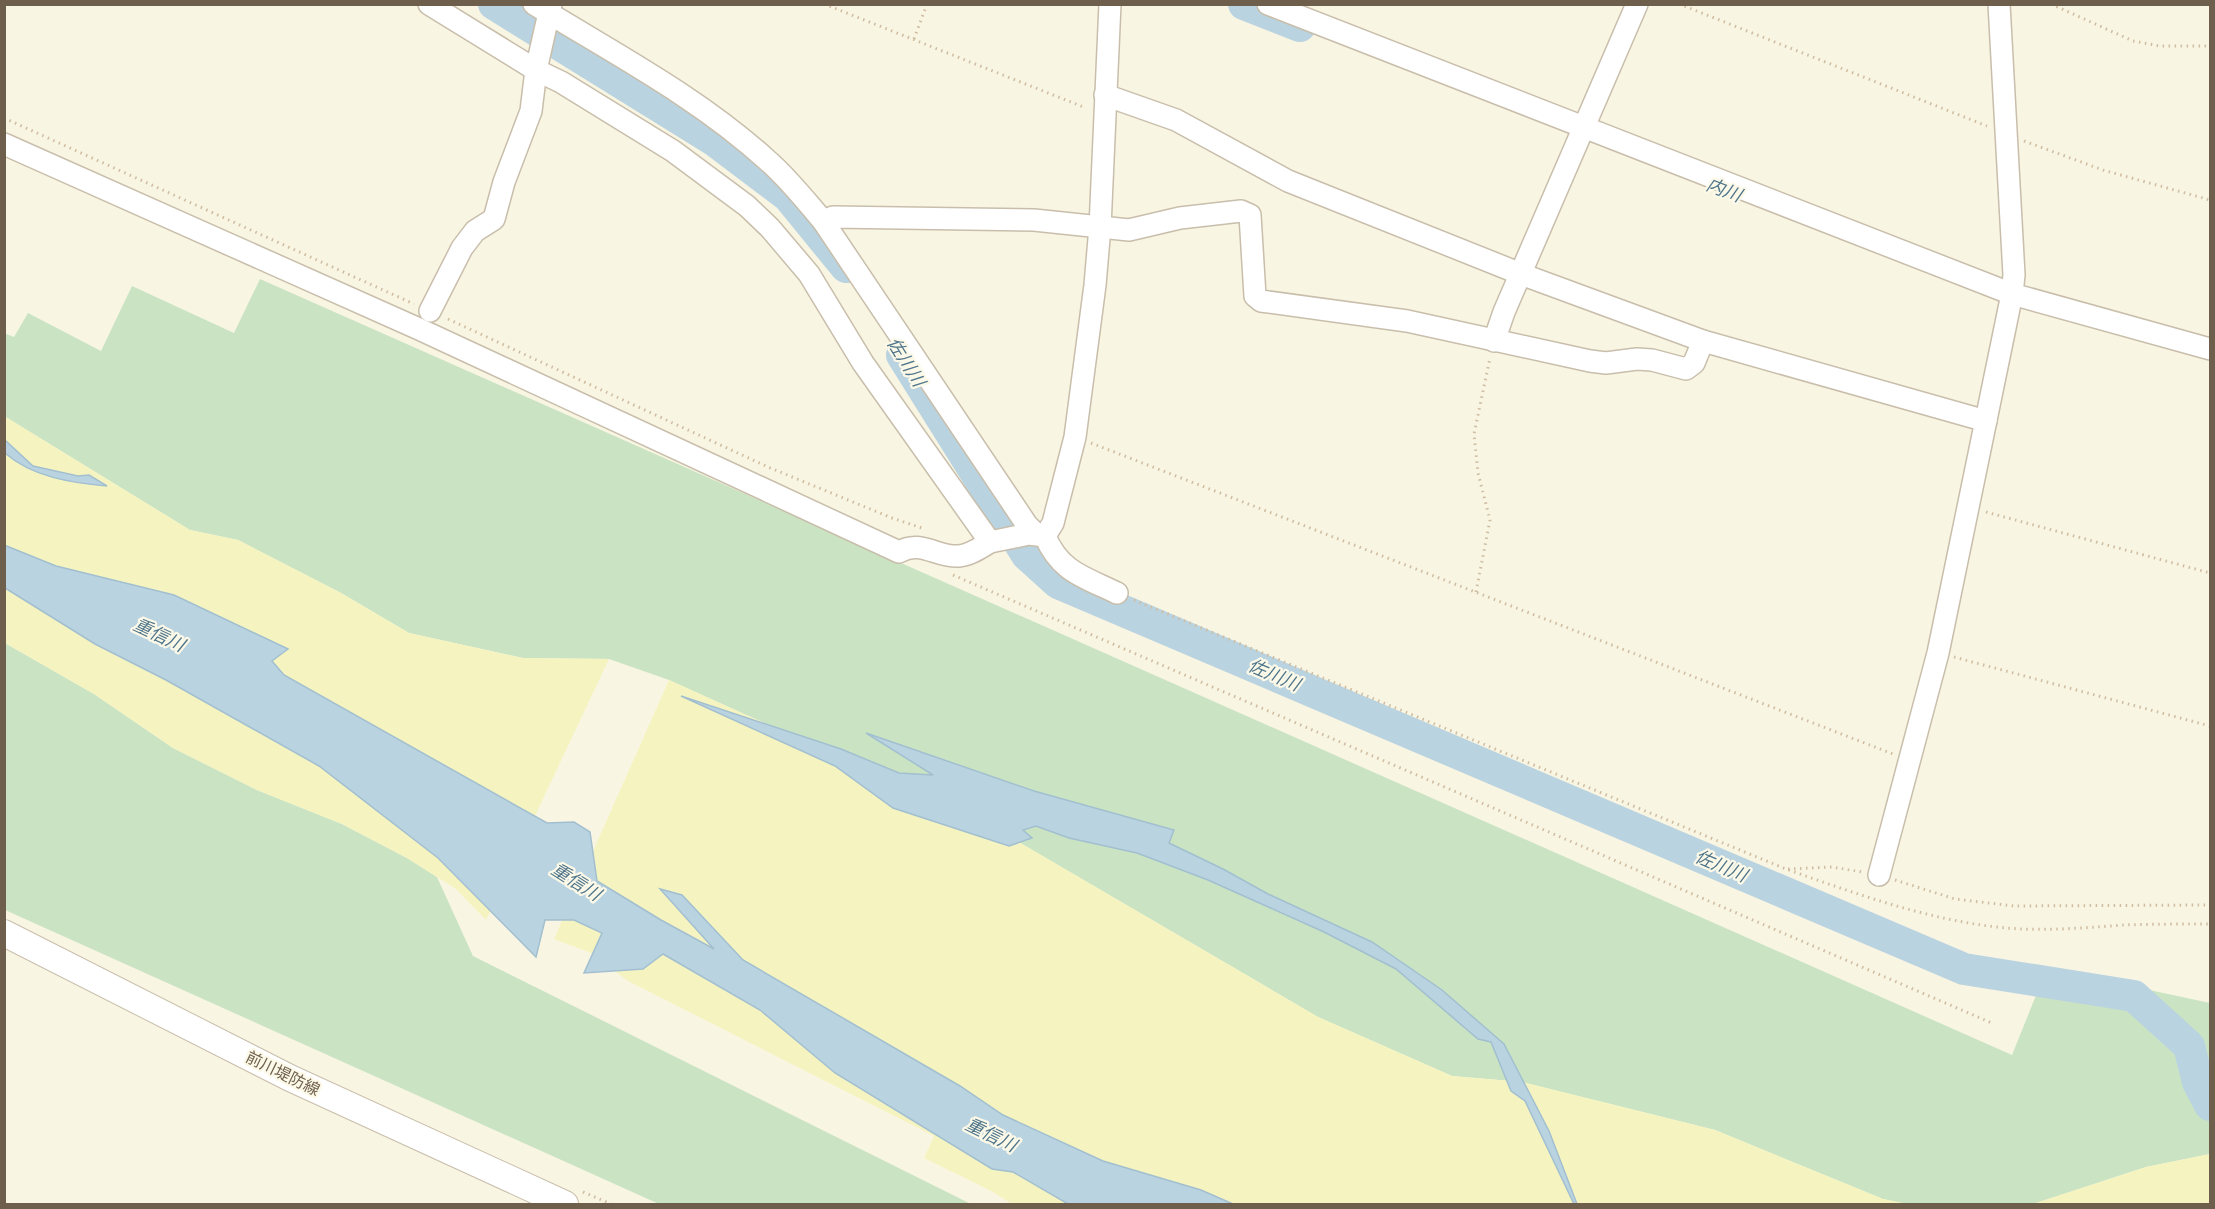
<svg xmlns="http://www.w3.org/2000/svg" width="2215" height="1209" font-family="'Asap Condensed','Noto Sans JP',sans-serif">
<rect width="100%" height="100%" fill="#f9f5e3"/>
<!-- green -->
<g fill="#cae4c3">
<path d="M 260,279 L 2012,1055 L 2047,968 L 2210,1003 L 2210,1154 L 2146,1167 L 2033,1204 L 1907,1204 L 1883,1199 L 1715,1130 L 1522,1082 L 1452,1076 L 1318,1017 L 993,827 L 669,680 L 609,659 L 523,658 L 409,633 L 341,593 L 238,540 L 190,530 L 4,416 L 4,333 L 14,337 L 28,313 L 101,351 L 132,286 L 234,333 Z"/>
<path d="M 5,643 L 94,694 L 173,748 L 257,790 L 342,824 L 407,858 L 437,877 L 473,956 L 971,1204 L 659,1204 L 5,910 Z"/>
</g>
<!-- sand -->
<g fill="#f5f4c1">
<path d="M 4,416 L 190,530 L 238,540 L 341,593 L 409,633 L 523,658 L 609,659 L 486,920 L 456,889 L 407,858 L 342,824 L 257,790 L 173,748 L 94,694 L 5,643 Z"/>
<path d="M 669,680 L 993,827 L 1318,1017 L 1452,1076 L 1522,1082 L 1715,1130 L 1883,1199 L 1907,1204 L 1012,1204 L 993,1192 L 924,1158 L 934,1136 L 628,981 L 591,953 L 554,939 Z"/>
<path d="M 2210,1154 L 2210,1204 L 2033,1204 L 2146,1167 Z"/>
</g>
<!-- water -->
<g fill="#bad3e0" stroke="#a2bfd0" stroke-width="1.5">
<path d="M 5,440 L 33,466 L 78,476 L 89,475 L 107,486 C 72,483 32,477 5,453 Z"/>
<path d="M 4,545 L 56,566 L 174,595 L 288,649 L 272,661 L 284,675 L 547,823 L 574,822 L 590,832 L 597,881 L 661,920 L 714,949 L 660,889 L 682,895 L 743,960 L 960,1086 L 1003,1115 L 1103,1161 L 1201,1190 L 1233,1204 L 1068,1204 L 1013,1172 L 992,1169 L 835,1073 L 760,1010 L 663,954 L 643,969 L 584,973 L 602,933 L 574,920 L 545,920 L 536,957 L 438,858 L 319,766 L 166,680 L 95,644 L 5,588 Z"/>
<path d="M 681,696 L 841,749 L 899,773 L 933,775 L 866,733 L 1034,791 L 1174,830 L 1169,843 L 1223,869 L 1268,894 L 1372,942 L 1442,990 L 1504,1044 L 1549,1131 L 1577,1204 L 1574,1204 L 1525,1101 L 1511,1091 L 1491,1042 L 1478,1039 L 1396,969 L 1324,932 L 1208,880 L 1137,853 L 1069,838 L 1036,826 L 1023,830 L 1032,838 L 1009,846 L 893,808 L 835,766 Z"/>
</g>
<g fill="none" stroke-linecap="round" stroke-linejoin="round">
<!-- river -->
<g stroke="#bad3e0" stroke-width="32">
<path d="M 494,4 L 715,141 L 788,196 L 846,267"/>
<path d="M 1244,4 L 1300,26"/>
<path d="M 902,355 L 1027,555 L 1058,583 L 1964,969 L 2134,996 L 2189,1046 L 2198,1082 L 2210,1105"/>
</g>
<!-- minor casing -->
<g stroke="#c8beab" stroke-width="24">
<g id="minor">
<path d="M 429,4 L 536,70 L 561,82 L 673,151 L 747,206 L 770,228 L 809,274 L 863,363 L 990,542 L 1029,534 L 1045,536"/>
<path d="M 534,4 C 613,53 698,97 767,160 C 788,178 805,200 823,221 L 1027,525 L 1036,534"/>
<path d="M 1110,4 L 1100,227 L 1095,285 L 1075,437 L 1053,523 L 1045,536 C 1060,572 1084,577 1117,593"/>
<path d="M 1268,4 L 2012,294 L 2210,349"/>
<path d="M 1105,95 L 1176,120 L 1288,181 L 1521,274 L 1703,341 L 1986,421"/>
<path d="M 4,144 L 419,329 L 899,552 C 921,539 937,558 959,556 C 970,555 980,548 990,542"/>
<path d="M 823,221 L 833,217 L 1034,220 L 1129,230 L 1180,218 L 1241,211 L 1250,215 L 1255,296 L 1261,301 L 1407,321 L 1590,361 L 1606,363 L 1637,359 L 1652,360 L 1686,369 L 1694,363 L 1703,341"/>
<path d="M 430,311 L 462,248 L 475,231 L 494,219 L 504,182 L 531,111 L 536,70 L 551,4"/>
<path d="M 1494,341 L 1504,312 L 1637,4"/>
<path d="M 1879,875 L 1938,653 L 2012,294 L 2014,275 L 1999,4"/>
</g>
</g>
<!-- tertiary casing -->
<g stroke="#c8beab" stroke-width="28">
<path id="tertiary" d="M 4,933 L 290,1078 L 565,1204"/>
</g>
<!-- path -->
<g stroke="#cfbda2" stroke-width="3" stroke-dasharray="1.5 4.5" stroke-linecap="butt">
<path d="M 824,4 L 1086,108"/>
<path d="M 1679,4 L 1987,126"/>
<path d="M 2051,4 L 2133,41 L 2160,46 L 2210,46"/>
<path d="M 914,39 L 927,4"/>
<path d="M 4,118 L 414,304"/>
<path d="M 2024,141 L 2103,170 L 2210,200"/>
<path d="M 448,319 L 768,467 L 892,518 L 922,528"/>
<path d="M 1091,443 L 1893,754"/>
<path d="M 1986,512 L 2210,573"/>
<path d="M 953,575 L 1994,1024"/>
<path d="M 1476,592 L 1490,520 L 1478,473 L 1474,434 L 1490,358"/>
<path d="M 1134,600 L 1786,869 C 1854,893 1925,919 1997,927 C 2039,932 2081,928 2124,925 C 2153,924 2182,924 2210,924"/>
<path d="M 1954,657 L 2210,726"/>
<path d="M 1788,869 L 1832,867 L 1862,872"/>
<path d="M 1895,880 L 1955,899 L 2014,906 L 2210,905"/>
<path d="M 583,1192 L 611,1204"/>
</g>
<!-- minor -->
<use href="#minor" stroke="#fff" stroke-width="21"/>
<!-- tertiary -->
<use href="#tertiary" stroke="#fff" stroke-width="26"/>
</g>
<g text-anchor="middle" stroke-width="4.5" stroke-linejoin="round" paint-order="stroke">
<!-- street labels -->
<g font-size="16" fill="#6e5f4c" stroke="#fcf9e8">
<text transform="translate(283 1073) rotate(26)" y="6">前川堤防線</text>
</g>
<!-- water labels -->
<g font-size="18" font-style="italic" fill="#50768c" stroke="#fcf9e8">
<text transform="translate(1724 190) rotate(21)" y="6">内川</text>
<text transform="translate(906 362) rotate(58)" y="6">佐川川</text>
<text transform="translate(159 635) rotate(25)" y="6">重信川</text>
<text transform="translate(1274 675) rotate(23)" y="6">佐川川</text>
<text transform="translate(1721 866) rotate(23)" y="6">佐川川</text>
<text transform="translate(576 882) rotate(32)" y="6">重信川</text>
<text transform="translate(991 1135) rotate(26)" y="6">重信川</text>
</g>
</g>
<!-- border -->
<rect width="2215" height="1209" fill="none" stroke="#6e5f4c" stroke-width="12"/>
</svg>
